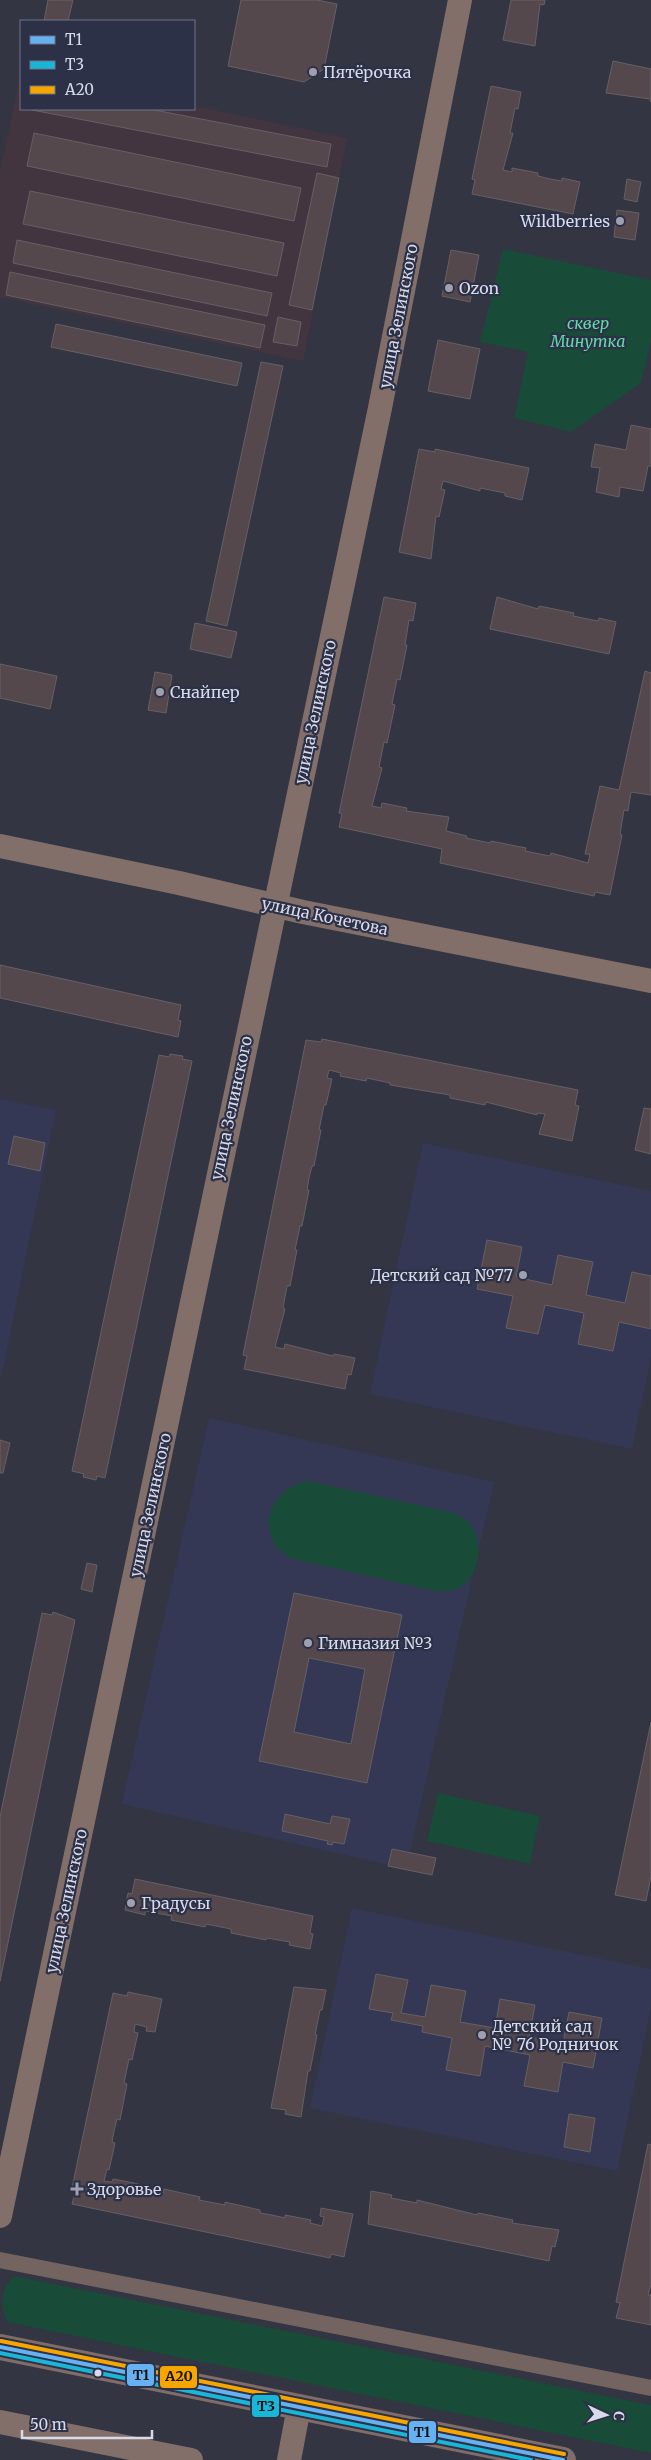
<svg xmlns="http://www.w3.org/2000/svg" width="651" height="2460" font-family="Merriweather,serif">
<rect width="100%" height="100%" fill="#333542"/>
<!-- built -->
<g fill="#343854">
<path d="M 0,1099 L 56,1110 L 1,1378 L 0,1378 Z"/>
<path d="M 423,1143 L 651,1191 L 651,1358 L 632,1449 L 370,1394 Z"/>
<path d="M 209,1418 L 494,1482 L 406,1869 L 122,1804 Z"/>
<path d="M 352,1908 L 651,1969 L 651,2007 L 617,2171 L 310,2108 Z"/>
</g>
<!-- industrial -->
<path fill="#433540" d="M 21,71 L 21,109 L 194,109 L 194,106 L 347,138 L 303,361 L 0,297 L 0,171 Z"/>
<!-- green -->
<g fill="#184b38">
<path d="M 503,249 L 651,280 L 651,341 L 641,383 L 571,432 L 514,418 L 528,352 L 480,342 Z"/>
<path d="M 309,1481 L 454,1513 C 460,1516 466,1519 470,1524 C 485,1542 480,1576 459,1588 C 453,1592 443,1591 436,1591 L 293,1559 C 252,1540 267,1487 309,1481 Z"/>
<path d="M 438,1793 L 540,1816 L 530,1864 L 427,1841 Z"/>
<path d="M 14,2276 L 651,2405 L 651,2453 L 7,2322 C 0,2305 0,2289 14,2276 Z"/>
</g>
<!-- building -->
<g fill="#55484c" stroke="#656065" fill-rule="evenodd">
<path d="M 48,0 L 73,0 L 68,21 L 44,21 Z"/>
<path d="M 241,0 L 317,0 L 337,4 L 324,69 L 304,82 L 228,66 Z"/>
<path d="M 511,0 L 545,0 L 544,5 L 540,4 L 535,46 L 503,40 Z"/>
<path d="M 613,61 L 651,69 L 651,102 L 650,99 L 606,93 Z"/>
<path d="M 491,86 L 521,92 L 518,109 L 515,108 L 510,133 L 513,133 L 503,170 L 512,172 L 512,168 L 538,173 L 538,176 L 550,179 L 562,181 L 562,178 L 580,182 L 573,214 L 472,194 L 475,180 L 472,179 Z"/>
<path d="M 27,109 L 149,109 L 331,144 L 327,167 Z"/>
<path d="M 34,133 L 301,188 L 294,221 L 27,166 Z"/>
<path d="M 317,173 L 339,178 L 312,310 L 289,305 Z"/>
<path d="M 627,179 L 641,182 L 637,202 L 624,199 Z"/>
<path d="M 30,191 L 284,243 L 277,276 L 23,224 Z"/>
<path d="M 617,210 L 639,213 L 635,240 L 614,237 Z"/>
<path d="M 17,240 L 272,293 L 267,316 L 13,263 Z"/>
<path d="M 451,250 L 479,255 L 470,302 L 442,296 Z"/>
<path d="M 10,272 L 265,325 L 260,348 L 6,295 Z"/>
<path d="M 278,317 L 301,322 L 297,346 L 273,342 Z"/>
<path d="M 56,324 L 242,363 L 237,386 L 51,347 Z"/>
<path d="M 438,340 L 480,349 L 470,399 L 428,391 Z"/>
<path d="M 261,362 L 283,366 L 227,626 L 206,621 Z"/>
<path d="M 631,425 L 651,429 L 651,466 L 648,466 L 643,491 L 620,487 L 619,497 L 596,492 L 600,468 L 591,467 L 595,444 L 626,450 Z"/>
<path d="M 419,449 L 435,452 L 435,449 L 529,468 L 522,500 L 505,496 L 505,493 L 480,488 L 480,491 L 443,481 L 441,489 L 445,490 L 439,517 L 436,516 L 431,559 L 399,552 Z"/>
<path d="M 384,597 L 416,603 L 413,621 L 409,620 L 405,645 L 407,645 L 400,680 L 397,679 L 392,704 L 395,705 L 387,743 L 384,742 L 379,767 L 382,768 L 372,806 L 381,808 L 382,803 L 407,808 L 406,811 L 449,817 L 446,831 L 467,836 L 466,838 L 490,843 L 491,841 L 526,848 L 525,851 L 550,856 L 551,853 L 588,863 L 590,854 L 585,854 L 600,786 L 619,790 L 645,671 L 651,673 L 651,795 L 631,792 L 628,811 L 624,810 L 620,834 L 622,835 L 610,895 L 595,892 L 594,896 L 440,863 L 442,849 L 339,827 L 342,814 L 339,813 Z"/>
<path d="M 497,597 L 538,609 L 539,606 L 574,613 L 573,616 L 598,621 L 599,618 L 616,622 L 609,654 L 490,629 Z"/>
<path d="M 195,623 L 237,632 L 231,658 L 190,649 Z"/>
<path d="M 0,664 L 57,676 L 50,709 L 0,698 Z"/>
<path d="M 155,672 L 172,675 L 166,713 L 148,710 Z"/>
<path d="M 0,965 L 181,1005 L 178,1020 L 181,1021 L 178,1037 L 0,998 Z"/>
<path d="M 322,1039 L 578,1090 L 575,1105 L 579,1106 L 572,1141 L 539,1134 L 545,1114 L 537,1113 L 537,1115 L 486,1102 L 485,1105 L 450,1098 L 450,1095 L 390,1085 L 390,1083 L 367,1078 L 366,1081 L 340,1076 L 341,1073 L 329,1070 L 327,1078 L 332,1079 L 326,1105 L 324,1105 L 319,1130 L 321,1130 L 314,1166 L 312,1166 L 309,1178 L 307,1190 L 309,1190 L 302,1226 L 300,1226 L 295,1250 L 297,1250 L 290,1286 L 287,1286 L 283,1308 L 285,1309 L 275,1347 L 284,1349 L 285,1344 L 333,1356 L 334,1354 L 355,1358 L 351,1375 L 348,1374 L 345,1389 L 244,1369 L 247,1356 L 243,1355 L 306,1040 L 321,1042 Z"/>
<path d="M 170,1054 L 183,1056 L 182,1059 L 192,1061 L 105,1478 L 97,1476 L 96,1480 L 83,1477 L 84,1474 L 72,1471 L 159,1055 L 169,1057 Z"/>
<path d="M 644,1108 L 651,1109 L 651,1154 L 635,1150 Z"/>
<path d="M 14,1136 L 45,1143 L 40,1171 L 8,1164 Z"/>
<path d="M 487,1240 L 522,1247 L 516,1277 L 552,1285 L 558,1255 L 593,1262 L 586,1295 L 625,1303 L 632,1272 L 651,1276 L 651,1329 L 619,1322 L 613,1351 L 578,1344 L 584,1313 L 545,1305 L 538,1334 L 506,1328 L 513,1296 L 477,1289 Z"/>
<path d="M 0,1440 L 10,1443 L 3,1473 L 0,1473 Z"/>
<path d="M 87,1563 L 97,1565 L 92,1592 L 81,1589 Z"/>
<path d="M 294,1593 L 402,1615 L 367,1783 L 259,1761 ZM 309,1658 L 365,1669 L 351,1744 L 294,1732 Z"/>
<path d="M 53,1612 L 75,1620 L 0,1981 L 0,1817 L 42,1613 L 52,1615 Z"/>
<path d="M 651,1722 L 651,1876 L 646,1901 L 615,1895 Z"/>
<path d="M 285,1814 L 330,1824 L 332,1816 L 350,1819 L 344,1844 L 333,1842 L 332,1845 L 327,1844 L 328,1841 L 282,1831 Z"/>
<path d="M 392,1849 L 436,1858 L 432,1875 L 388,1866 Z"/>
<path d="M 135,1879 L 313,1916 L 310,1933 L 313,1934 L 310,1949 L 289,1945 L 290,1942 L 278,1940 L 267,1938 L 266,1940 L 231,1933 L 231,1929 L 206,1924 L 205,1927 L 171,1920 L 172,1916 L 145,1911 L 145,1915 L 125,1910 L 128,1893 L 132,1894 Z"/>
<path d="M 376,1974 L 408,1980 L 401,2013 L 425,2017 L 431,1985 L 466,1991 L 460,2022 L 495,2028 L 500,1999 L 535,2005 L 529,2037 L 563,2043 L 569,2012 L 602,2018 L 593,2068 L 563,2062 L 558,2092 L 524,2086 L 530,2055 L 485,2046 L 480,2076 L 446,2070 L 452,2038 L 422,2032 L 423,2026 L 391,2020 L 393,2013 L 369,2009 Z"/>
<path d="M 294,1987 L 326,1990 L 322,2010 L 320,2010 L 315,2035 L 317,2035 L 310,2071 L 308,2071 L 301,2117 L 285,2114 L 286,2110 L 271,2108 Z"/>
<path d="M 128,1992 L 162,1999 L 155,2032 L 146,2031 L 147,2027 L 135,2024 L 134,2032 L 138,2033 L 132,2060 L 129,2059 L 124,2083 L 127,2084 L 120,2120 L 117,2119 L 114,2131 L 112,2142 L 115,2143 L 109,2170 L 107,2169 L 104,2181 L 112,2182 L 113,2179 L 139,2184 L 139,2187 L 163,2193 L 164,2189 L 200,2197 L 199,2200 L 225,2205 L 225,2202 L 260,2210 L 260,2213 L 272,2215 L 285,2218 L 285,2215 L 311,2220 L 310,2223 L 322,2226 L 324,2217 L 320,2216 L 321,2208 L 353,2214 L 344,2257 L 331,2254 L 330,2258 L 72,2204 L 76,2189 L 72,2188 L 113,1993 L 127,1996 Z"/>
<path d="M 569,2114 L 595,2118 L 590,2152 L 564,2147 Z"/>
<path d="M 648,2144 L 651,2145 L 651,2284 L 648,2295 L 651,2295 L 651,2325 L 616,2318 L 620,2303 L 616,2302 Z"/>
<path d="M 371,2191 L 392,2195 L 391,2198 L 417,2203 L 417,2200 L 477,2215 L 478,2213 L 513,2220 L 512,2223 L 559,2230 L 555,2247 L 552,2246 L 549,2261 L 368,2224 Z"/>
</g>
<g fill="none" stroke-linecap="round" stroke-linejoin="round">
<!-- street -->
<path stroke="#746461" stroke-width="16" d="M 0,2260 L 651,2388"/>
<!-- secondary -->
<g stroke="#826f69" stroke-width="24">
<path d="M 0,846 L 179,883 L 303,912 L 651,981"/>
<path d="M 0,2216 L 380,408 L 460,0"/>
<path d="M 0,2422 L 191,2460"/>
<path d="M 289,2460 L 299,2407"/>
</g>
<!-- primary -->
<path stroke="#806c69" stroke-width="26" d="M 0,2347 L 563,2460"/>
<!-- bus-1 casing -->
<g stroke="#2d3148" stroke-width="8">
<path id="bus-1" d="M 0,2347 L 563,2460"/>
</g>
<!-- bus-2 casing -->
<g stroke="#2d3148" stroke-width="8">
<path id="bus-2" d="M 0,2353 L 531,2460"/>
</g>
<!-- bus-3 casing -->
<g stroke="#2d3148" stroke-width="8">
<path id="bus-3" d="M 1,2341 L 564,2454"/>
</g>
<!-- bus-1 -->
<use href="#bus-1" stroke="#66b1f2" stroke-width="4"/>
<!-- bus-2 -->
<use href="#bus-2" stroke="#1ab6d8" stroke-width="4"/>
<!-- bus-3 -->
<use href="#bus-3" stroke="#f7a600" stroke-width="4"/>
</g>
<!-- markers -->
<g fill="#9ea0af" stroke="#2d3148" stroke-width="2">
<circle cx="313" cy="72" r="5"/>
<circle cx="620" cy="221" r="5"/>
<circle cx="449" cy="288" r="5"/>
<circle cx="160" cy="692" r="5"/>
<circle cx="523" cy="1275" r="5"/>
<circle cx="308" cy="1643" r="5"/>
<circle cx="131" cy="1903" r="5"/>
<circle cx="482" cy="2035" r="5"/>
<path d="M74.5 2181.5h5v5h5v5h-5v5h-5v-5h-5v-5h5z"/>
</g>
<circle fill="#d7dae9" stroke="#2d3148" stroke-width="2" cx="98" cy="2373" r="4.5"/>
<g text-anchor="middle" stroke-width="4.5" stroke-linejoin="round" paint-order="stroke">
<!-- poi labels -->
<g font-size="16" fill="#d7dae9" stroke="#2d3148" text-anchor="start">
<text x="323" y="78">Пятёрочка</text>
<text x="610" y="227" text-anchor="end">Wildberries</text>
<text x="459" y="294">Ozon</text>
<text x="170" y="698">Снайпер</text>
<text x="513" y="1281" text-anchor="end">Детский сад №77</text>
<text x="318" y="1649">Гимназия №3</text>
<text x="141" y="1909">Градусы</text>
<text x="492" y="2032">Детский сад<tspan x="492" dy="18">№ 76 Родничок</tspan></text>
<text x="87" y="2195">Здоровье</text>
</g>
<!-- street labels -->
<g font-size="16" fill="#d7dae9" stroke="#2d3148">
<text transform="translate(398 316) rotate(-79)" y="6">улица Зелинского</text>
<text transform="translate(315 712) rotate(-78)" y="6">улица Зелинского</text>
<text transform="translate(325 916) rotate(12)" y="6">улица Кочетова</text>
<text transform="translate(231 1108) rotate(-78)" y="6">улица Зелинского</text>
<text transform="translate(150 1505) rotate(-78)" y="6">улица Зелинского</text>
<text transform="translate(66 1901) rotate(-78)" y="6">улица Зелинского</text>
</g>
<!-- park labels -->
<g font-size="16" font-style="italic" fill="#5edca4" stroke="#2d3148">
<text x="588" y="329">сквер<tspan x="588" dy="18">Минутка</tspan></text>
</g>
</g>
<g stroke="#2d3148" stroke-width="2">
<rect x="126" y="2363" width="29" height="24" rx="5" fill="#66b1f2"/>
<rect x="159" y="2365" width="39" height="24" rx="5" fill="#f7a600"/>
<rect x="251" y="2394" width="29" height="24" rx="5" fill="#1ab6d8"/>
<rect x="408" y="2420" width="29" height="24" rx="5" fill="#66b1f2"/>
</g>
<g font-size="14" text-anchor="middle" font-weight="bold" fill="#111">
<text x="141" y="2380">Т1</text>
<text x="179" y="2381">А20</text>
<text x="266" y="2411">Т3</text>
<text x="422" y="2437">Т1</text>
</g>
<!-- legend -->
<rect x="20" y="20" width="175" height="90" fill="#2d3148" stroke="#717588"/>
<rect x="30" y="36" width="25" height="8" fill="#66b1f2" stroke="#717588"/>
<text x="65" y="45" font-size="15" fill="#d7dae9">Т1</text>
<rect x="30" y="61" width="25" height="8" fill="#1ab6d8" stroke="#717588"/>
<text x="65" y="70" font-size="15" fill="#d7dae9">Т3</text>
<rect x="30" y="86" width="25" height="8" fill="#f7a600" stroke="#717588"/>
<text x="65" y="95" font-size="15" fill="#d7dae9">А20</text>
<!-- north arrow -->
<g transform="translate(606 2415) rotate(94)" stroke="#2d3148" stroke-width="4" paint-order="stroke">
<path d="M0-4L9 19L0 12L-9 19Z" fill="#d7dae9"/>
<text y="-8" font-size="14" font-weight="bold" text-anchor="middle" fill="#d7dae9">С</text>
</g>
<!-- scale -->
<path d="M22 2430v8h130v-8" fill="none" stroke="#d7dae9" stroke-width="2.5"/>
<text x="30" y="2430" font-size="15" fill="#d7dae9" stroke="#2d3148" stroke-width="4" paint-order="stroke">50 m</text>
</svg>
